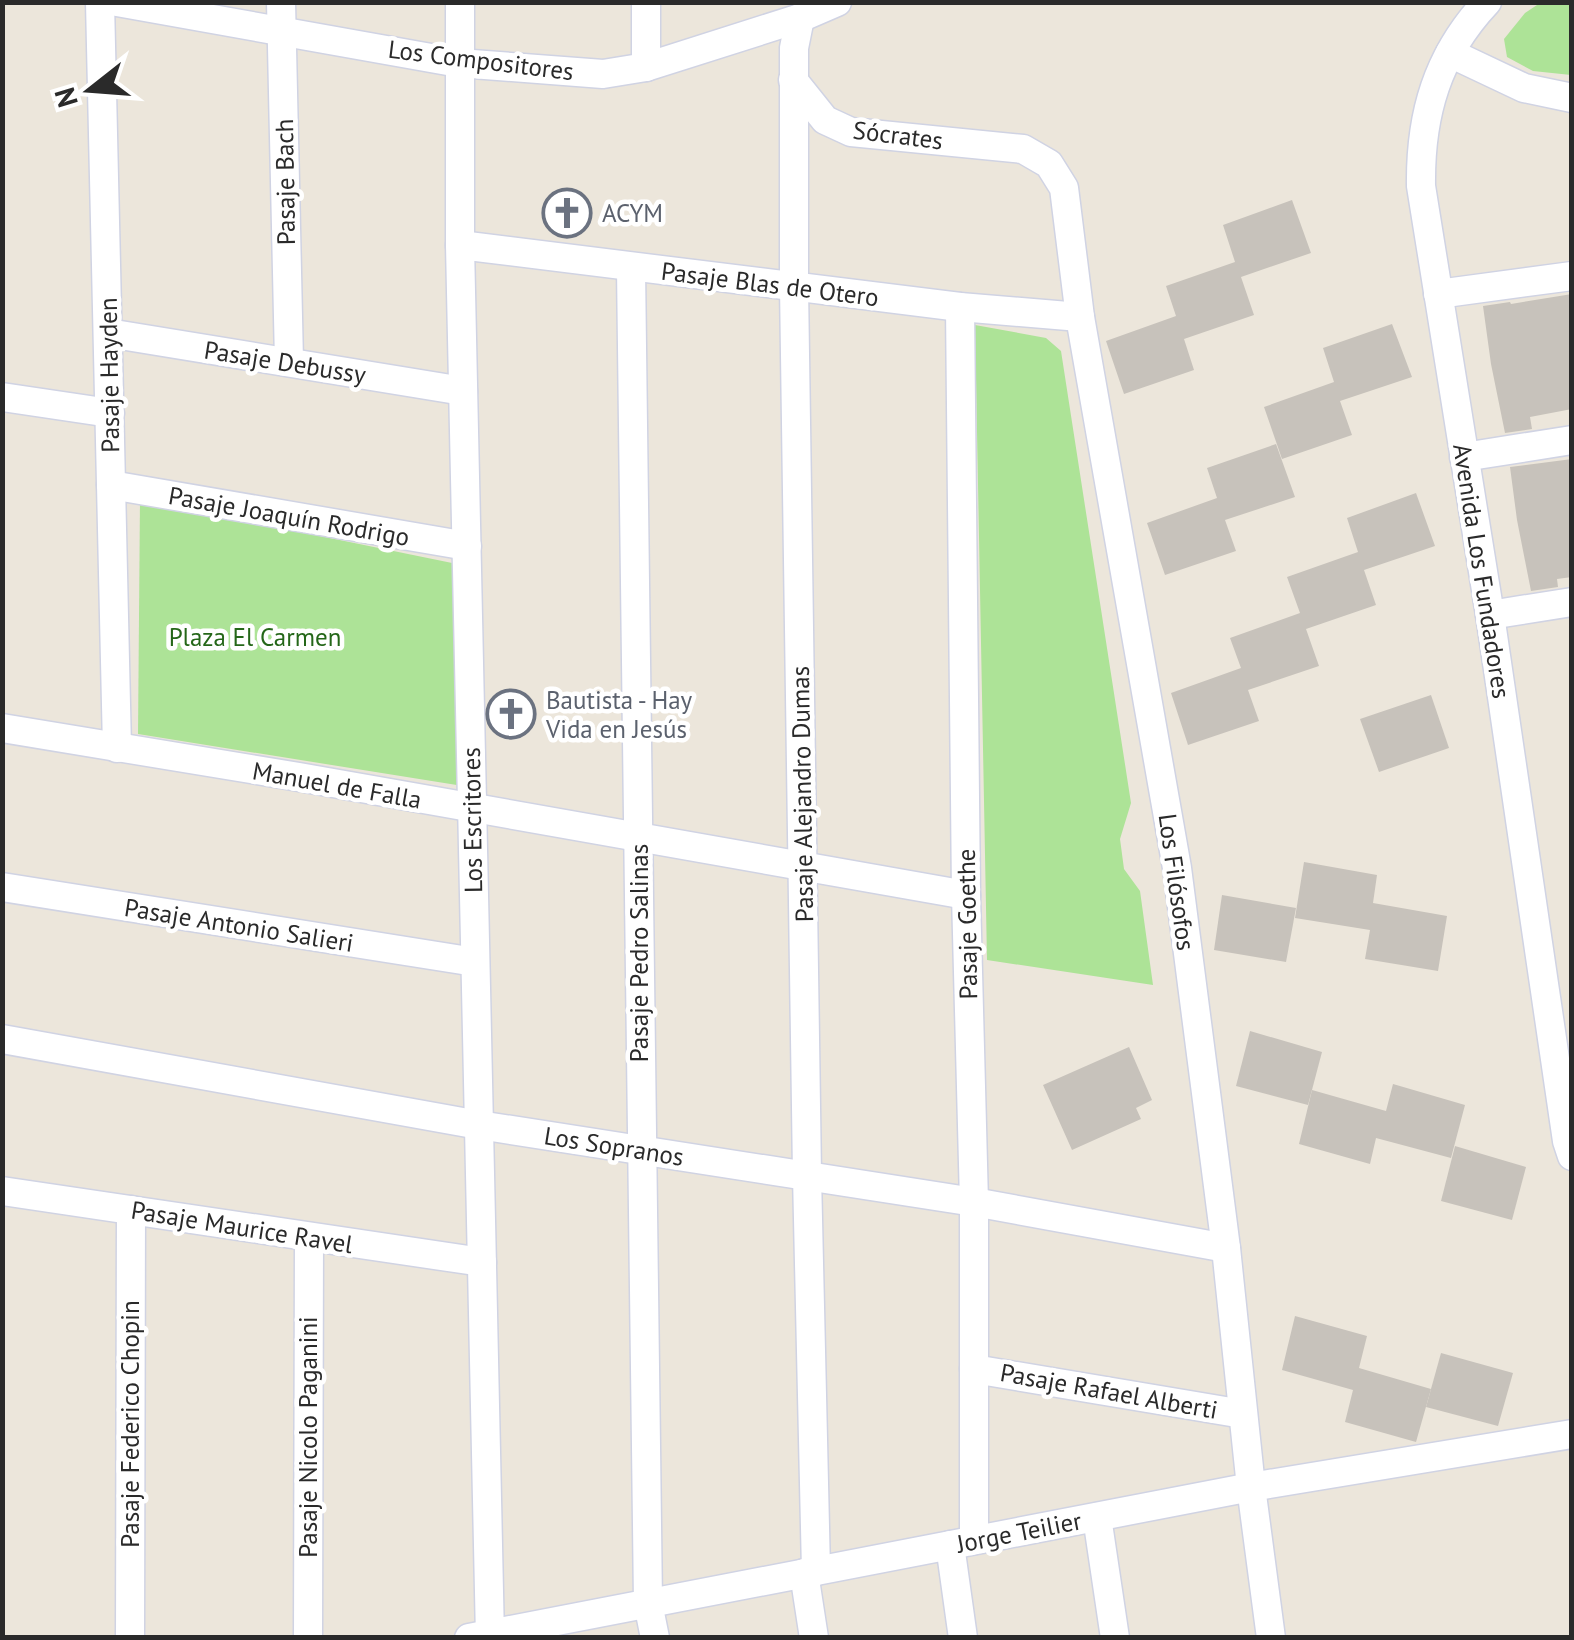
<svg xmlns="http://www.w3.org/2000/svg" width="1574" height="1640" font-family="'PT Sans',sans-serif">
<rect width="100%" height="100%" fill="#ece6db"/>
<!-- green -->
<g fill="#ade397">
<path d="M 1540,3 L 1571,3 L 1571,75 L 1533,71 L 1507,57 L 1504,39 L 1525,13 Z"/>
<path d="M 975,325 L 1046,338 L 1061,351 L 1131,803 L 1120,839 L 1124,869 L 1140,891 L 1153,985 L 987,960 Z"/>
<path d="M 140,499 L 457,564 L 463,786 L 138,734 Z"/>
</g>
<!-- building -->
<g fill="#c7c2bb">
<path d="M 1292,200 L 1311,253 L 1241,277 L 1254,315 L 1184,339 L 1194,370 L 1124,394 L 1106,341 L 1176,316 L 1166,286 L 1235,262 L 1223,225 Z"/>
<path d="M 1572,294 L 1572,409 L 1530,417 L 1532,429 L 1505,433 L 1491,364 L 1483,306 L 1510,302 L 1511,304 Z"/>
<path d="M 1392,324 L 1412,377 L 1340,401 L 1352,435 L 1282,459 L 1264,407 L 1334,382 L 1323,348 Z"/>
<path d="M 1276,444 L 1295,497 L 1225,520 L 1236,551 L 1165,575 L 1147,523 L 1217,498 L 1207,468 Z"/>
<path d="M 1572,459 L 1572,577 L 1557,579 L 1558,587 L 1531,591 L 1517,520 L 1510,467 Z"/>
<path d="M 1416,493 L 1435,546 L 1364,570 L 1376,605 L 1306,629 L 1319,666 L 1248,690 L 1259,721 L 1188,745 L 1171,693 L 1241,668 L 1230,638 L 1300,613 L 1287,577 L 1358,552 L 1347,518 Z"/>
<path d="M 1431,695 L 1449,748 L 1379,772 L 1360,719 Z"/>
<path d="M 1304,862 L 1377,875 L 1373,903 L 1447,916 L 1438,971 L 1365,959 L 1370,930 L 1295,918 Z"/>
<path d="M 1222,895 L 1296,908 L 1286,962 L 1214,950 Z"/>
<path d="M 1250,1031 L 1322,1052 L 1308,1105 L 1236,1086 Z"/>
<path d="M 1129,1047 L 1152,1100 L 1136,1108 L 1141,1119 L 1072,1150 L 1043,1085 Z"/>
<path d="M 1393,1084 L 1465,1105 L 1451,1158 L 1376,1138 L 1370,1164 L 1299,1144 L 1312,1090 L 1386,1111 Z"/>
<path d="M 1455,1146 L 1526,1167 L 1512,1220 L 1441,1201 Z"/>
<path d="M 1295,1316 L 1367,1336 L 1359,1368 L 1431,1389 L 1416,1442 L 1345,1422 L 1353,1390 L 1282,1370 Z"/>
<path d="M 1441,1353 L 1513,1373 L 1498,1426 L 1426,1407 Z"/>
</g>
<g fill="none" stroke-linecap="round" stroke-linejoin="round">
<!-- minor casing -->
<g stroke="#d0d3e3" stroke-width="31">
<g id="minor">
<path d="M 100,2 L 117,748"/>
<path d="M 117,2 L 459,63 L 603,74 L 646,67 L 800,18 L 837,2"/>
<path d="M 281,2 L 289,362"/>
<path d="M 460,2 L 460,245 L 490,1638"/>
<path d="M 1487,2 C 1437,55 1420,115 1421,186 L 1490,615 L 1567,1141 L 1572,1156"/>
<path d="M 800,18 L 794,48 L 794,286 L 807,1175 L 816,1571"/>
<path d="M 1450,53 L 1524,88 L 1572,98"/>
<path d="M 646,67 L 646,2"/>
<path d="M 793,80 L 825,120 L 851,132 L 1023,149 L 1049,164 L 1064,188 L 1080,317 L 1177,868 L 1226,1248 L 1251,1487 L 1271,1638"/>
<path d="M 460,245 L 960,307 L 1080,317"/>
<path d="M 631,268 L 648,1603 L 655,1638"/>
<path d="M 1438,294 L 1572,276"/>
<path d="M 960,307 L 966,895 L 974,1202 L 974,1540"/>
<path d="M 108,333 L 463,391"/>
<path d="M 2,397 L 110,413"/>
<path d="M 1464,457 L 1572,440"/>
<path d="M 111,485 L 467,546"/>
<path d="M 1490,615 L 1572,602"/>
<path d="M 2,728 L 299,777 L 966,895"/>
<path d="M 2,887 L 475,962"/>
<path d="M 2,1039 L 479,1125 L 974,1202 L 1226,1248"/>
<path d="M 2,1191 L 482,1262"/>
<path d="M 974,1369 L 1243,1414"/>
<path d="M 1097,1517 L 1115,1638"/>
<path d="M 950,1545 L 963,1638"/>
<path d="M 804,1573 L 814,1638"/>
<path d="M 130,1638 L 131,1210"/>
<path d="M 308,1638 L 309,1237"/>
<path d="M 469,1638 L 1251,1487 L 1572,1434"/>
</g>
</g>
<!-- minor -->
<use href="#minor" stroke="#fff" stroke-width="28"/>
</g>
<!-- icons -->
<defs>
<g id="church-ring" transform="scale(2.5)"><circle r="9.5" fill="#fff" stroke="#6b7280" stroke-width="1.5"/><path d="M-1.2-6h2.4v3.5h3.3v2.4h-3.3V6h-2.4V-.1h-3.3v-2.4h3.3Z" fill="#6b7280"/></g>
</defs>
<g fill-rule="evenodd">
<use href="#church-ring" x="567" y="213"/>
<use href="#church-ring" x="511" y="714"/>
</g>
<g text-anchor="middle" stroke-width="9" stroke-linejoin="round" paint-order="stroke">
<!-- street labels -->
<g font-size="25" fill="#2a2a2a" stroke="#fff">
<text transform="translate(481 60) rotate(7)" y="9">Los Compositores</text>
<text transform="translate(898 135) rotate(7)" y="9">Sócrates</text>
<text transform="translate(285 182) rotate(-91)" y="9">Pasaje Bach</text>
<text transform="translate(770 284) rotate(7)" y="9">Pasaje Blas de Otero</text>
<text transform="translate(285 362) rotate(9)" y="9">Pasaje Debussy</text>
<text transform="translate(109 375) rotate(-91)" y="9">Pasaje Hayden</text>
<text transform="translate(289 516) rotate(10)" y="9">Pasaje Joaquín Rodrigo</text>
<text transform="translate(1482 571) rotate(81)" y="9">Avenida Los Fundadores</text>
<text transform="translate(337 785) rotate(10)" y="9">Manuel de Falla</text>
<text transform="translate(802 794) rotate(-91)" y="9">Pasaje Alejandro Dumas</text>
<text transform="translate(472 820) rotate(-91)" y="9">Los Escritores</text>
<text transform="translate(1177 882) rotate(82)" y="9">Los Filósofos</text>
<text transform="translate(967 924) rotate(-91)" y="9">Pasaje Goethe</text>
<text transform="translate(239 925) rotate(9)" y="9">Pasaje Antonio Salieri</text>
<text transform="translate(639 953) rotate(-90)" y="9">Pasaje Pedro Salinas</text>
<text transform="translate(614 1146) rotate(9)" y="9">Los Sopranos</text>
<text transform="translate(242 1227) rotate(9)" y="9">Pasaje Maurice Ravel</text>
<text transform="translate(1109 1391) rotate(10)" y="9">Pasaje Rafael Alberti</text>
<text transform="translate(130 1424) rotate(-90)" y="9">Pasaje Federico Chopin</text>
<text transform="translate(308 1437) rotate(-90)" y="9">Pasaje Nicolo Paganini</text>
<text transform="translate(1019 1532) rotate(-11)" y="9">Jorge Teilier</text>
</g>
<!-- worship labels -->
<g font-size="25" fill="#5b616d" stroke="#fff" text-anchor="start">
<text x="602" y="222">ACYM</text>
<text x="546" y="709">Bautista - Hay<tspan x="546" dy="29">Vida en Jesús</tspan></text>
</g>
<!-- park labels -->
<g font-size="25" fill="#256719" stroke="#fff">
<text x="255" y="646">Plaza El Carmen</text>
</g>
</g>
<!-- border -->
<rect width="1574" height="1640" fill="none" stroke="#2a2a2a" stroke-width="10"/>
<!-- north arrow -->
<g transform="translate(90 90) rotate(253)" stroke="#ffffff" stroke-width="8" paint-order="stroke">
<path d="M0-8L18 38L0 25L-18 38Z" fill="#2a2a2a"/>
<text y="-15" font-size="28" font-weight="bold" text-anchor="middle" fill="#2a2a2a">N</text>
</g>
</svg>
